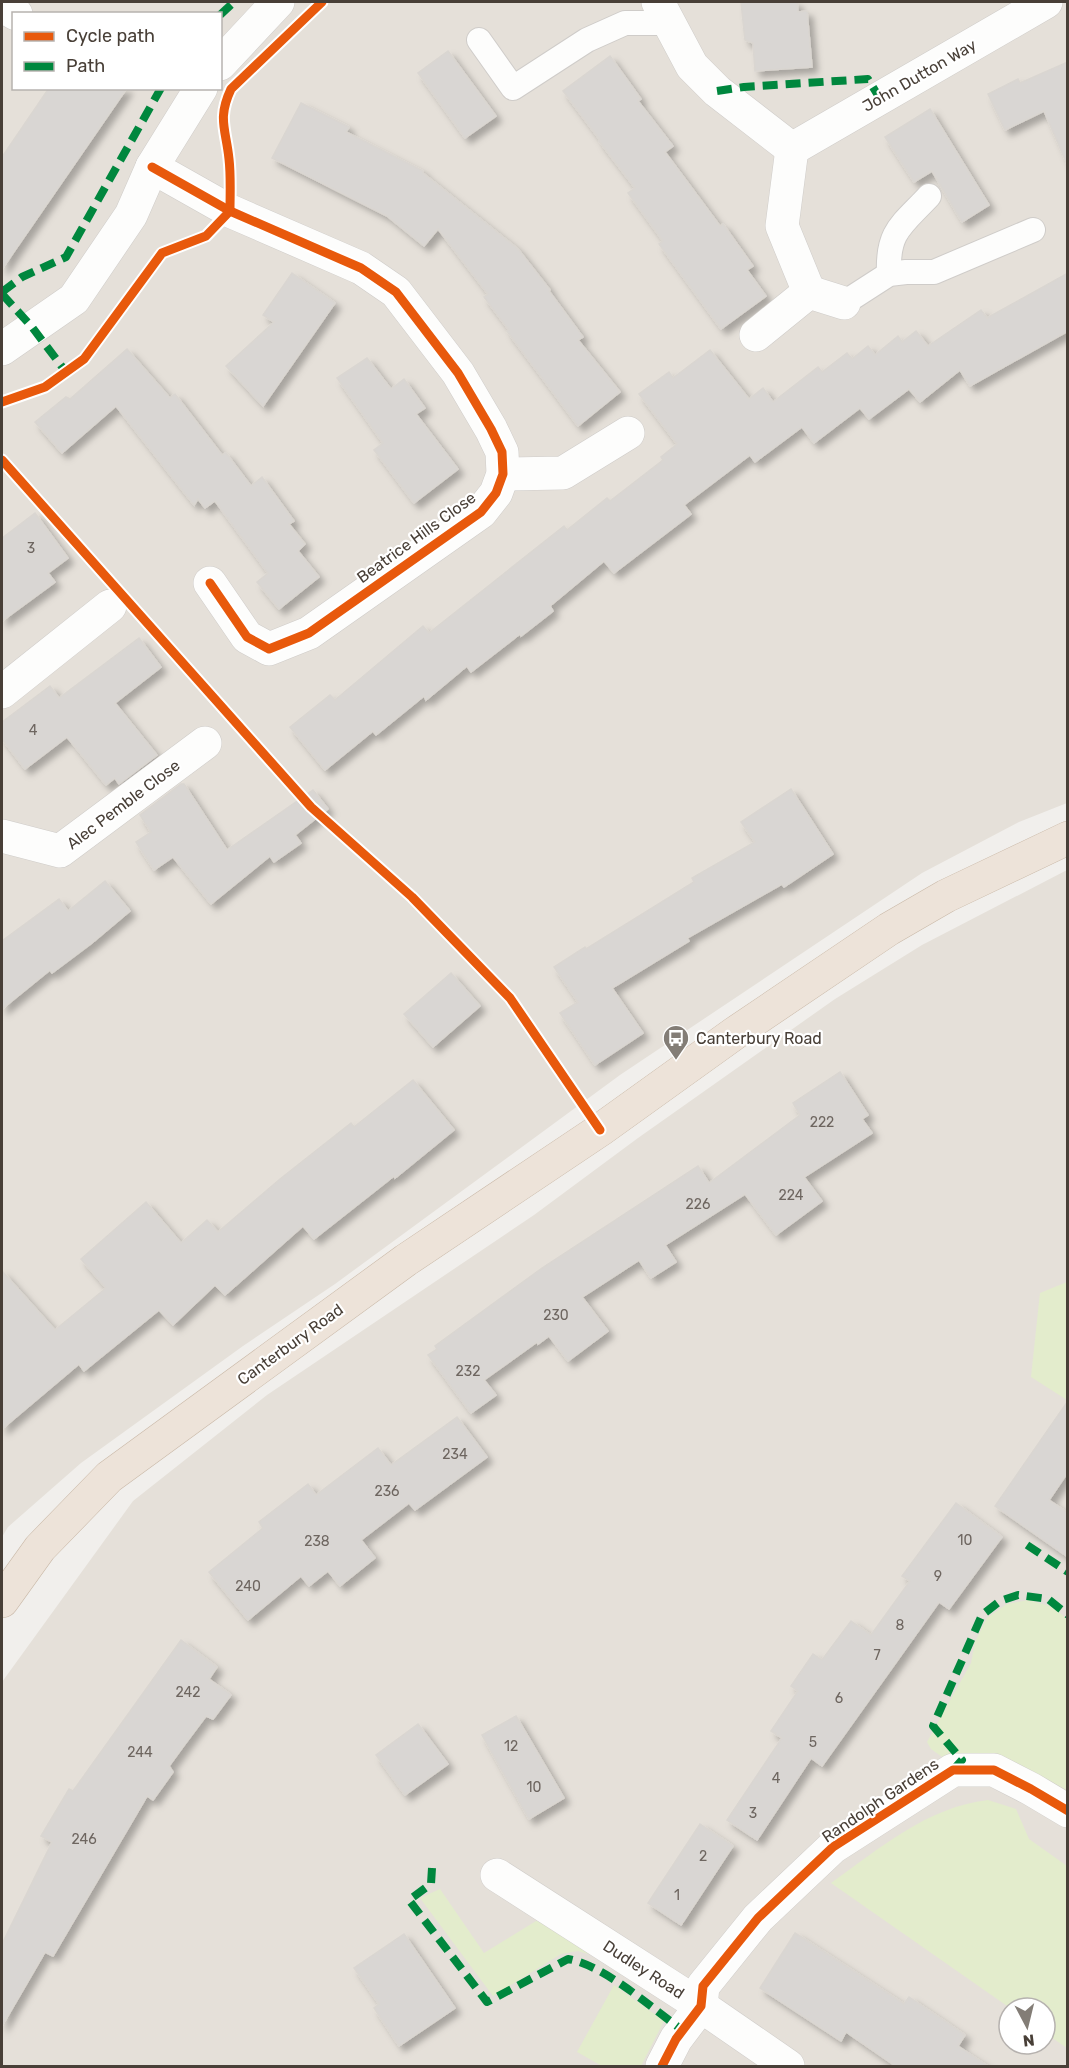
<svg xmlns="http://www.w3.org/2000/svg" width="1069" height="2068" font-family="Rubik,sans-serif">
<defs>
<filter id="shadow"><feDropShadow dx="5.5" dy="5.5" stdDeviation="3" flood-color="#0004"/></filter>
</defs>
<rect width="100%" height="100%" fill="#f1efec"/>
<!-- residential -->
<g fill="#e5e0d9" fill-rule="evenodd">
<path d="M 2,2 L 1067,2 L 1067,803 L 1019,822 L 922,873 L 620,1075 L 335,1284 L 243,1346 L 81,1463 L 8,1527 L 2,1537 ZM 14,14 L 220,14 L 220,88 L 14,88 Z"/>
<path d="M 1067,870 L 1067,2066 L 2,2066 L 2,1682 L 133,1501 L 267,1395 L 534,1215 L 638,1138 L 835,999 L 922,945 ZM 1009,2008 L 1045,2008 L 1045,2044 L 1009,2044 Z"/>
</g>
<!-- green -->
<g fill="#e3eccc">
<path d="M 1067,1282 L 1067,1400 L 1031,1377 L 1040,1293 Z"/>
<path d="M 1028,1600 L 1053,1607 L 1067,1619 L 1067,1795 L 995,1753 L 948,1761 L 931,1749 L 927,1742 L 971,1663 L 975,1642 L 987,1618 L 1007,1604 Z"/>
<path d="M 988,1800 L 1016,1809 L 1029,1839 L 1067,1866 L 1067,2048 L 1045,2033 L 1045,2008 L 1010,2008 L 831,1883 C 879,1849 927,1807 988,1800 Z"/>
<path d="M 440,1889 L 484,1953 L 536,1921 L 553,1923 L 602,1958 L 578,1951 L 561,1954 L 493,1996 L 420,1898 Z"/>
<path d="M 614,1985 L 664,2021 L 641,2066 L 602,2066 L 577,2052 Z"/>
</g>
<!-- building -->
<g fill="#d9d6d3" stroke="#dad6d1" stroke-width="1.5" filter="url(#shadow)">
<path d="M 741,2 L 797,2 L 798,12 L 807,11 L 812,67 L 755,71 L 753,43 L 745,40 Z"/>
<path d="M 448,51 L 496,116 L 465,138 L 418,73 Z"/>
<path d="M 610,56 L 641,99 L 638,101 L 673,146 L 665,152 L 720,226 L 723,224 L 753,266 L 747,270 L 766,296 L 721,329 L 659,244 L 663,241 L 628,193 L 635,188 L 599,141 L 600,140 L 563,91 Z"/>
<path d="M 1068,62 L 1068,166 L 1044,111 L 1005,130 L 988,94 L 1018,79 L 1020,83 Z"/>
<path d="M 49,88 L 127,88 L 2,269 L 2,157 Z"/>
<path d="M 301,103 L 349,127 L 346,132 L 423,171 L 423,173 L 518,249 L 550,290 L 549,291 L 583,337 L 578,340 L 620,392 L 578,426 L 507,331 L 509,330 L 484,297 L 488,294 L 438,229 L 424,246 L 387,216 L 272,158 Z"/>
<path d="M 930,109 L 989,205 L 962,222 L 932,171 L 914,182 L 885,137 Z"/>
<path d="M 292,273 L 335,303 L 263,406 L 226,366 L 274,322 L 263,315 Z"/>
<path d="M 1068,273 L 1068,331 L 970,386 L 960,370 L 920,402 L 909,389 L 869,419 L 860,408 L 814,443 L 802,427 L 755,462 L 750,455 L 684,505 L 691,514 L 614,573 L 604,561 L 550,606 L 553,611 L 521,636 L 520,634 L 471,672 L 467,666 L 426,700 L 424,696 L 376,735 L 373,731 L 325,770 L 290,727 L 330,695 L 335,700 L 423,626 L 429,633 L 564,526 L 567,530 L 607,498 L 610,501 L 663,460 L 661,457 L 677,444 L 639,394 L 669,372 L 673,378 L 710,350 L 749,399 L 763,388 L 773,402 L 818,367 L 822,372 L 847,353 L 852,359 L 868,346 L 875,355 L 898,336 L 902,342 L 916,331 L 928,346 L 981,310 L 987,318 Z"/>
<path d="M 127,349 L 170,398 L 175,394 L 222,455 L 226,453 L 251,486 L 262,477 L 294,521 L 289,524 L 305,544 L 298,551 L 319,577 L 279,609 L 257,582 L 268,573 L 215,501 L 205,508 L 198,499 L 194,505 L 116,406 L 62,453 L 35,422 L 66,397 L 70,399 Z"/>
<path d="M 367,358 L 391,389 L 404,379 L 425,408 L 416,414 L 458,469 L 414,503 L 374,450 L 383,443 L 337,378 Z"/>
<path d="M 35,513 L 68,558 L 48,573 L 55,582 L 2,621 L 2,538 Z"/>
<path d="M 139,638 L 161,667 L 115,703 L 157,755 L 119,784 L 115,778 L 106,785 L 67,737 L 25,769 L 2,739 L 2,722 L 50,686 L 59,698 Z"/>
<path d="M 181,784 L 184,784 L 227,850 L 313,790 L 328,809 L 295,835 L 301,843 L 274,862 L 270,856 L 211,904 L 173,857 L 154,870 L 136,842 L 151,832 L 140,815 Z"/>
<path d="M 791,789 L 833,854 L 784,887 L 782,884 L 687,938 L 689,941 L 612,988 L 643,1033 L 595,1065 L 560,1013 L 578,1002 L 554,967 L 585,947 L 586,949 L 694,882 L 692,878 L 755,842 L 741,822 Z"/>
<path d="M 105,881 L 130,911 L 92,943 L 52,973 L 50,970 L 2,1009 L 2,941 L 59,899 L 68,911 Z"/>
<path d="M 451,973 L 480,1006 L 433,1047 L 404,1014 Z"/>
<path d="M 840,1072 L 868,1115 L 862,1119 L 872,1133 L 804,1177 L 822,1201 L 776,1235 L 745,1194 L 665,1245 L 676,1262 L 651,1278 L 639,1260 L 582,1297 L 608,1331 L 568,1361 L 549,1336 L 538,1344 L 537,1342 L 484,1380 L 496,1395 L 471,1413 L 428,1355 L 437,1349 L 435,1346 L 542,1268 L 698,1166 L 709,1183 L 800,1115 L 793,1103 Z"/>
<path d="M 413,1080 L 454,1130 L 395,1178 L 394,1176 L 314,1239 L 303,1226 L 225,1295 L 215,1285 L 173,1325 L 159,1310 L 84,1371 L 79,1364 L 2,1429 L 2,1271 L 55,1330 L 106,1288 L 81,1259 L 146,1202 L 181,1243 L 207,1220 L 218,1232 L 280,1179 L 351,1123 L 354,1127 Z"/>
<path d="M 1068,1401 L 1068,1472 L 1049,1500 L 1068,1513 L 1068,1557 L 995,1506 Z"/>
<path d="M 457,1417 L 487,1457 L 415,1510 L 409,1503 L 361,1540 L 375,1558 L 340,1586 L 328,1571 L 309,1586 L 301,1576 L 248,1620 L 209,1572 L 263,1528 L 259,1522 L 308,1484 L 316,1495 L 378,1448 L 391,1465 Z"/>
<path d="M 956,1503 L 1002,1537 L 949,1609 L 939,1602 L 822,1766 L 811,1758 L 757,1840 L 727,1820 L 782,1738 L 771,1731 L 798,1691 L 791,1686 L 813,1654 L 822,1660 L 851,1621 L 871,1635 L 910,1581 L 902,1576 Z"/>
<path d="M 181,1640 L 217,1667 L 209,1679 L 231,1695 L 213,1719 L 206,1716 L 185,1744 L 169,1766 L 173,1772 L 153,1800 L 147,1796 L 53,1956 L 45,1952 L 2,2026 L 2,1944 L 52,1842 L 41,1836 L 69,1789 L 73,1791 Z"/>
<path d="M 516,1716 L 564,1798 L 529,1819 L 482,1735 Z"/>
<path d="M 418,1724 L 448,1764 L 405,1795 L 376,1755 Z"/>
<path d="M 700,1824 L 733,1846 L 681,1925 L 648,1903 Z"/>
<path d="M 795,1933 L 904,2004 L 909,1997 L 965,2035 L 958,2046 L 989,2067 L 897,2067 L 846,2032 L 841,2041 L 760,1988 Z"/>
<path d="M 404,1934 L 455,2008 L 399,2046 L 374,2008 L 379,2004 L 354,1968 Z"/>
</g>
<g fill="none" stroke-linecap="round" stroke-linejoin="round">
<!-- lane casing -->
<g stroke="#cfccc9" stroke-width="26">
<g id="lane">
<path d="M 479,40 L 513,88 L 587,40 L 625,23 L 668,23"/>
<path d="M 889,274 C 887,231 902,225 929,196"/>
<path d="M 844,303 L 889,274 L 906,272 L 934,272 L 1033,230"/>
</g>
</g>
<!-- street casing -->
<g stroke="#cfccc9" stroke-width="34">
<g id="street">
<path d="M 658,2 L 692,66 L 717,91 L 792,149"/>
<path d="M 2,6 L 16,14"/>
<path d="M 220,64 L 278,2"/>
<path d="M 792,149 L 1046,2"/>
<path d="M 792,149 L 782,226 L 809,292"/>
<path d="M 152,167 L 230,211 L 361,268 L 396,292 L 458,373 L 491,429 L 502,452 L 503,474 L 496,493 L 481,512 L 309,633 L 269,649 L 247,637 L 210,583"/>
<path d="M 756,335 L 809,292 L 844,303"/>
<path d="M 2,349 L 74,299 L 131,215 L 152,167 L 201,88"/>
<path d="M 503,474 L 563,473 L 628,433"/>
<path d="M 2,692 L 110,606"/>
<path d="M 2,836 L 60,851 L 205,743"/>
<path d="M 497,1875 L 701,2006 L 788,2066"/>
<path d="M 662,2066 L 676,2039 L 701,2006 L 703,1986 L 758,1918 L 833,1847 L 953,1770 L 994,1770 L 1031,1789 L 1068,1811"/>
</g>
</g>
<!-- highway casing -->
<g stroke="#c9b8a7" stroke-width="34">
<path id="highway" d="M 2,1601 L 40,1548 L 109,1477 L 406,1260 L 600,1130 L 735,1033 L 889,929 L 946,896 L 1068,838"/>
</g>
<!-- lane -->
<use href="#lane" stroke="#fdfdfc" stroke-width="24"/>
<!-- street -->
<use href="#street" stroke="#fdfdfc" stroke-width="33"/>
<!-- highway -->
<use href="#highway" stroke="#ede3d9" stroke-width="33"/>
<!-- quiet -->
<g stroke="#00873e" stroke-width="8" stroke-dasharray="15 8" stroke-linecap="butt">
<path d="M 220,15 L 234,2"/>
<path d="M 717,91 L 744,87 L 868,79 L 879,97"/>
<path d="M 2,292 L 22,277 L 66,257 L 161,88"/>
<path d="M 2,294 L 32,327 L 66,372"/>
<path d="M 1027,1545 L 1068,1572"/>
<path d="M 953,1770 L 962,1760 L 933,1726 L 982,1615 L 1000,1601 L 1018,1595 L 1048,1599 L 1068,1615"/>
<path d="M 432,1868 L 431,1884 L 409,1900 L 487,2002 L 568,1959 C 604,1965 652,2008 682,2030"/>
</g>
<!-- cycleway casing -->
<g stroke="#fff" stroke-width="13">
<g id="cycleway">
<path d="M 152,167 L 230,211 L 361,268 L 396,292 L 458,373 L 491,429 L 502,452 L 503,474 L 496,493 L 481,512 L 309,633 L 269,649 L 247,637 L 210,583"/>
<path d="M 2,402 L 45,387 L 84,359 L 162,253 L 206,236 L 230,211 C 230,194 231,176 229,159 C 226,129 217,119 231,89 L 322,2"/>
<path d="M 2,460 L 311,807 L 412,897 L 510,998 L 600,1130"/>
<path d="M 662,2066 L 676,2039 L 701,2006 L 703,1986 L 758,1918 L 833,1847 L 953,1770 L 994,1770 L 1031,1789 L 1068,1811"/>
</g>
</g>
<!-- cycleway -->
<use href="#cycleway" stroke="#e8590c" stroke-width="9"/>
</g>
<!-- icons -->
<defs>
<g id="bus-pin" transform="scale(1.35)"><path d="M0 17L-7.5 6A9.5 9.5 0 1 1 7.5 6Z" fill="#837d76" stroke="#fff"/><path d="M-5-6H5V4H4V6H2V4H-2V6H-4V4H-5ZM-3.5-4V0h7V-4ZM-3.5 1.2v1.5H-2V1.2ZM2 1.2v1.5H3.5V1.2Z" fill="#fff"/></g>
</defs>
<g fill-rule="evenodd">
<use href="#bus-pin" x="676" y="1038"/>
</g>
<g text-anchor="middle" stroke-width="4.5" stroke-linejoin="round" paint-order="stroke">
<!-- number labels -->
<g font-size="14" fill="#6e6660">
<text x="31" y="553">3</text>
<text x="33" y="735">4</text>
<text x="822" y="1127">222</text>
<text x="791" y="1200">224</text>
<text x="698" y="1209">226</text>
<text x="556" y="1320">230</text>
<text x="468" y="1376">232</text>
<text x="455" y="1459">234</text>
<text x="387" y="1496">236</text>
<text x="965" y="1545">10</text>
<text x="317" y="1546">238</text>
<text x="938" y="1581">9</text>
<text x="248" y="1591">240</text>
<text x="900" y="1630">8</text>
<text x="877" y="1660">7</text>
<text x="188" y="1697">242</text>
<text x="839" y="1703">6</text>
<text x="813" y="1747">5</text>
<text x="511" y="1751">12</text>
<text x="140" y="1757">244</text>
<text x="776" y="1783">4</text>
<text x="534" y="1792">10</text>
<text x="753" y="1818">3</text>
<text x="84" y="1844">246</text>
<text x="703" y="1861">2</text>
<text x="677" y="1900">1</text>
</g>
<!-- street labels -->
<g font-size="16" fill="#483f37" stroke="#fff">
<text transform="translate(919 75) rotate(-30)" y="6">John Dutton Way</text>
<text transform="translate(416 537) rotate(-36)" y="6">Beatrice Hills Close</text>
<text transform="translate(123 804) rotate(-37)" y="6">Alec Pemble Close</text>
<text transform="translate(290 1344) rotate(-36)" y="6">Canterbury Road</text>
<text transform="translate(880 1800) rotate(-34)" y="6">Randolph Gardens</text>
<text transform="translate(644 1969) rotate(33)" y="6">Dudley Road</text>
</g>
<!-- poi labels -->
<g font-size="16" fill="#483f37" stroke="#fff" text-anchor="start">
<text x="696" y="1044">Canterbury Road</text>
</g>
</g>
<!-- border -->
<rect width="1069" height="2068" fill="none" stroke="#483f37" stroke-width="6"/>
<!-- legend -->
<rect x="12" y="12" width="210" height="78" fill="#ffffff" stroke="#b6b2af" stroke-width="1.5"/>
<rect x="24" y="32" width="30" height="9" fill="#e8590c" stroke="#b6b2af" stroke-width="1.5"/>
<text x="66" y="42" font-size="18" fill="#483f37">Cycle path</text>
<rect x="24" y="62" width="30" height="9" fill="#00873e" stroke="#b6b2af" stroke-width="1.5"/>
<text x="66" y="72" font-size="18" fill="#483f37">Path</text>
<!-- north arrow -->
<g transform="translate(1027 2026) rotate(173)"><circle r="28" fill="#ffffff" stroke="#b6b2af" stroke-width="1.5"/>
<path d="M0-4.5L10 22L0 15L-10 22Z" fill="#837d76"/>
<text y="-9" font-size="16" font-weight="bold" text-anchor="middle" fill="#483f37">N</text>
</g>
</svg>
